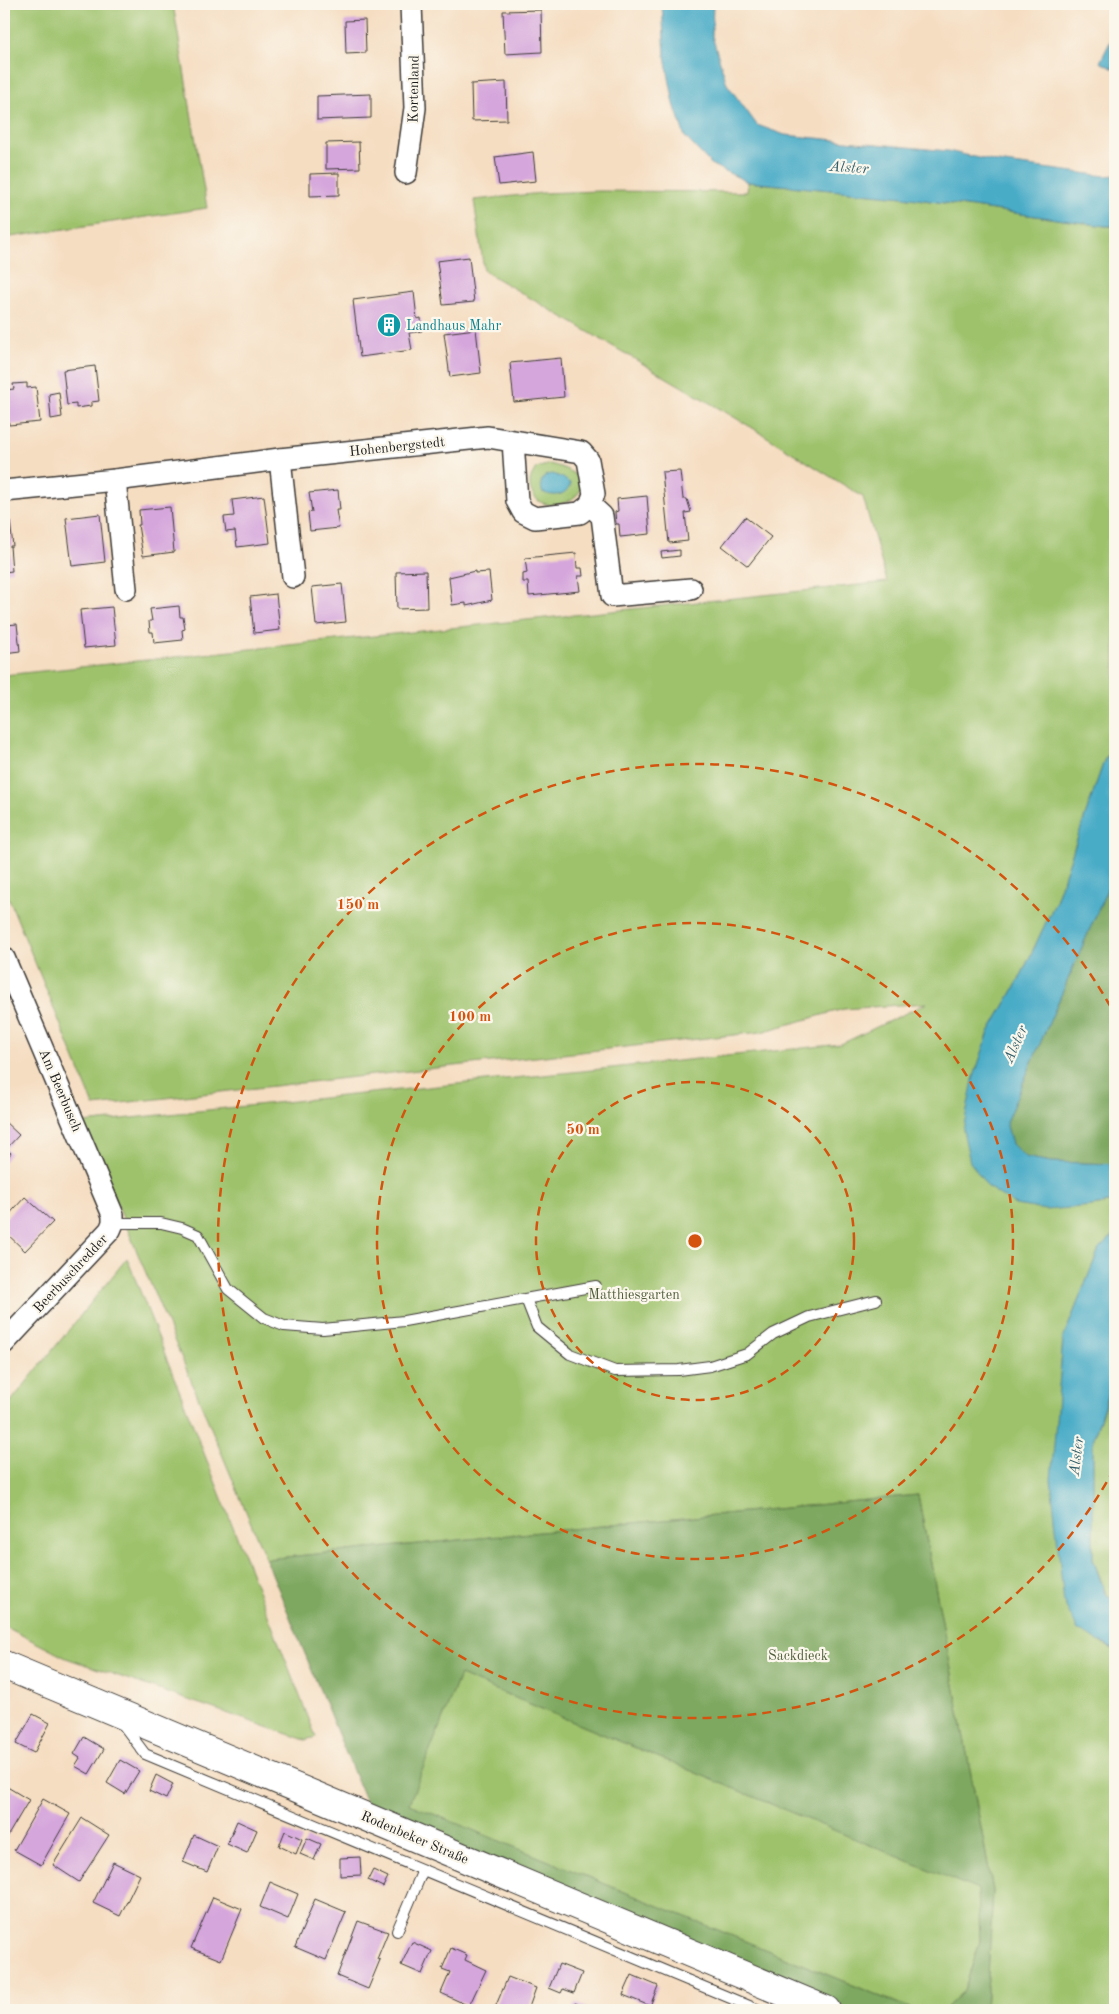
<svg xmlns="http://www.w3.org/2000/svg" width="1119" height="2014" font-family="'Old Standard TT',serif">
<rect width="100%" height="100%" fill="#fbf7ec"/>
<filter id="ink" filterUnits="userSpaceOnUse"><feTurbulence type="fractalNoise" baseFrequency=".02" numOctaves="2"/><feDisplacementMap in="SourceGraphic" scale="10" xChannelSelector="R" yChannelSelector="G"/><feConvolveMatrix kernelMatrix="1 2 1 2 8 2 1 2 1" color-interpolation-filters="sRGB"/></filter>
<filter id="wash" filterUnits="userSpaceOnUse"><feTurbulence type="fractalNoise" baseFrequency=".0096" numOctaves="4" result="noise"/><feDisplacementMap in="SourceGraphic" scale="20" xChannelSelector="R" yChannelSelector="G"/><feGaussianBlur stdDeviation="1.12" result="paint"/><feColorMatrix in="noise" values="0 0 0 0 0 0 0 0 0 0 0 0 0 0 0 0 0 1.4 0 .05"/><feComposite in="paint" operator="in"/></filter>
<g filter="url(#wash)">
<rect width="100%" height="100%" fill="#f5ddc1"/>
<!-- green -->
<g fill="#9ec26c" stroke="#5d6f44">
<path d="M 4,4 L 173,4 L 207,208 L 4,238 Z"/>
<path d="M 748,182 L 903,197 L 1105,226 L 1115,226 L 1115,741 L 1104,761 L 1056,901 L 1019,980 L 989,1032 L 973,1080 L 1092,1206 L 1108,1203 L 1115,1205 L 1115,1234 L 1099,1249 L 1063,1339 L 1052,1480 L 1058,1531 L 1102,1644 L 1115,1650 L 1115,2010 L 986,2010 L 993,1891 L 918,1495 L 266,1559 L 83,1123 L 841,1044 L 927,1003 L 844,1009 L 761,1032 L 94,1106 L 4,887 L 4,675 L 887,582 L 863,497 L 756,430 L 484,271 L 474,200 L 542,193 L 599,191 L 747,192 Z"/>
<path d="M 550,464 C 621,481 552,523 534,496 C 527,486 530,477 536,468 Z"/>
<path d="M 127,1258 L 316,1737 L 305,1740 L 66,1658 L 4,1626 L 4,1410 Z"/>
<path d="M 1113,1380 L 1115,1381 L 1115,1602 L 1106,1593 L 1093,1559 L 1093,1441 Z"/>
<path d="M 460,1675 L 979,1890 L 980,1941 L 964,1991 L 944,2010 L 914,2010 L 408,1804 Z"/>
</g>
<!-- forest -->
<g fill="#7ea860" stroke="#4d623e">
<path d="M 1115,871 L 1115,1164 L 1051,1162 L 1024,1157 L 1012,1144 L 1006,1122 Z"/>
<path d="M 918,1495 L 993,1891 L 986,2010 L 944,2010 L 964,1991 L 980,1941 L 978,1890 L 460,1675 L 409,1804 L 914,2010 L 849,2010 L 577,1895 L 370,1812 L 266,1559 Z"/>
</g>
<!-- water -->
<g fill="#48acc7" stroke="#326472">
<path d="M 662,4 L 713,4 L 712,36 L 727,84 L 757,125 L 785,135 L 948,151 L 997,162 L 1105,176 L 1115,175 L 1115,226 L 1105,226 L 903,197 L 748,182 L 712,165 L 685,137 L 674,104 L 665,57 Z"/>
<path d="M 1115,32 L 1115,66 L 1114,69 L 1100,62 Z"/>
<path d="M 553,474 L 563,478 L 571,484 C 565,497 553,497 542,492 L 541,482 L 546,475 Z"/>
<path d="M 1115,741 L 1115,871 L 1006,1122 L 1012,1144 L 1025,1157 L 1051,1162 L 1115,1164 L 1115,1205 L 1108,1203 L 1092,1206 L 1046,1210 L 1015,1205 L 988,1187 L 970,1162 L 963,1130 L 973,1080 L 989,1032 L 1019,980 L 1056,901 L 1104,761 Z"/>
<path d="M 1115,1234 L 1115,1371 L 1093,1441 L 1093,1559 L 1105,1593 L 1115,1602 L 1115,1650 L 1078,1630 L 1064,1603 L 1051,1480 L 1063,1339 L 1099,1249 Z"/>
</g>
<g id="blocks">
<!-- building -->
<g fill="#d5a6dc">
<path d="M 541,10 L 542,52 L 505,54 L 503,11 Z"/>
<path d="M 365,20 L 366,53 L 346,54 L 345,21 Z"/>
<path d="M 506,82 L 507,120 L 472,121 L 471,84 Z"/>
<path d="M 371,94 L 371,118 L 317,120 L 317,96 Z"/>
<path d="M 359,142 L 360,168 L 326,169 L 326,143 Z"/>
<path d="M 533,152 L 536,181 L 499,185 L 495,157 Z"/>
<path d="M 339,173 L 339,195 L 310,196 L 310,174 Z"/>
<path d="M 469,257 L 474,302 L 443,305 L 437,261 Z"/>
<path d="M 414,292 L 417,319 L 421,318 L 422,331 L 409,333 L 412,350 L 360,357 L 353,300 Z"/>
<path d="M 476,329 L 481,373 L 450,377 L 444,333 Z"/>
<path d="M 561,358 L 564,397 L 514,402 L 510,363 Z"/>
<path d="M 95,366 L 99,401 L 91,402 L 91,406 L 76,408 L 76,404 L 67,405 L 63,370 Z"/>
<path d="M 27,383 L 27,388 L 36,387 L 40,422 L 9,425 L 5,390 L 14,389 L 13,384 Z"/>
<path d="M 59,392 L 62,417 L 51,419 L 49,394 Z"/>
<path d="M 680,471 L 683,499 L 687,499 L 691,512 L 685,513 L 688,541 L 669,543 L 662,472 Z"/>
<path d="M 338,490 L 340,510 L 336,510 L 339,528 L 310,531 L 308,513 L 312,512 L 309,493 Z"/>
<path d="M 264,496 L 270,543 L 237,547 L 235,531 L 226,532 L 224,517 L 234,516 L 232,500 Z"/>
<path d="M 647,496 L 650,534 L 620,537 L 619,524 L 616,524 L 615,512 L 618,511 L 617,499 Z"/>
<path d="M 170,507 L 174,552 L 143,556 L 138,525 L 140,525 L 139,510 Z"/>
<path d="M 100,514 L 105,562 L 72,566 L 66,518 Z"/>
<path d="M 745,517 L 771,537 L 748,566 L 722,546 Z"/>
<path d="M 10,521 L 13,546 L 10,546 L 12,571 L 4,572 L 4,522 Z"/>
<path d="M 680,550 L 680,556 L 662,558 L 661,552 Z"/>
<path d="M 576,553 L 577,568 L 582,568 L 583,576 L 578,576 L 580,591 L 529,596 L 528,582 L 523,582 L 523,574 L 527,573 L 525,558 Z"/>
<path d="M 426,571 L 427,608 L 397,609 L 396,572 Z"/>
<path d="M 475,571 L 475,573 L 489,572 L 492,600 L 466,606 L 466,603 L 452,605 L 449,577 Z"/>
<path d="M 342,584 L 346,622 L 316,625 L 312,587 Z"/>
<path d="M 276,594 L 280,630 L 254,633 L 250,597 Z"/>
<path d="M 179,606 L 180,617 L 183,617 L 185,629 L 182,630 L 183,640 L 154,643 L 153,632 L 150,632 L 149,621 L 152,621 L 150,609 Z"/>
<path d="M 112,607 L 116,645 L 84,648 L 80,610 Z"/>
<path d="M 4,622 L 6,622 L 6,625 L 17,624 L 20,651 L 4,653 Z"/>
<path d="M 4,1121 L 19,1135 L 6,1149 L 11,1153 L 4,1162 Z"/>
<path d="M 25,1197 L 53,1222 L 25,1251 L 4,1231 L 4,1220 Z"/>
<path d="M 33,1714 L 50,1723 L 34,1753 L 16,1744 Z"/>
<path d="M 84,1737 L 104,1749 L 89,1774 L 75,1766 L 80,1758 L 74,1754 Z"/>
<path d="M 120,1760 L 139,1771 L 125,1794 L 107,1783 Z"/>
<path d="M 156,1775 L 173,1784 L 166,1799 L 149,1791 Z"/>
<path d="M 4,1785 L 29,1800 L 4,1842 Z"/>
<path d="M 43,1799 L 70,1814 L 41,1865 L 14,1850 Z"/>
<path d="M 82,1818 L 109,1835 L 79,1882 L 53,1865 Z"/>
<path d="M 237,1821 L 257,1830 L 247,1853 L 227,1844 Z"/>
<path d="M 285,1831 L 302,1839 L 296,1854 L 279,1846 Z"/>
<path d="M 194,1835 L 218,1846 L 207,1872 L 183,1862 Z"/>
<path d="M 307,1838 L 321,1844 L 314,1860 L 300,1854 Z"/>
<path d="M 360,1857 L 361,1875 L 340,1876 L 340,1858 Z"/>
<path d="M 113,1862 L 140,1875 L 120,1916 L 93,1903 Z"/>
<path d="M 373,1870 L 388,1877 L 383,1887 L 368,1880 Z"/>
<path d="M 270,1882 L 298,1894 L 288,1919 L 260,1907 Z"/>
<path d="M 213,1897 L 242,1909 L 221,1960 L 191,1948 Z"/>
<path d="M 315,1899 L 346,1912 L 326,1960 L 295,1947 Z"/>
<path d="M 358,1921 L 388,1932 L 377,1959 L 380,1960 L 368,1989 L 337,1976 Z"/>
<path d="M 412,1942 L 432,1951 L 422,1974 L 401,1965 Z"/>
<path d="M 451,1948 L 467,1955 L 465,1960 L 486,1970 L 469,2006 L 441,1993 L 450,1972 L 442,1969 Z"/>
<path d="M 559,1964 L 582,1973 L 574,1993 L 563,1989 L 561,1993 L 549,1988 Z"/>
<path d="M 632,1975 L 658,1986 L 650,2006 L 623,1995 Z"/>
<path d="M 508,1977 L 536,1988 L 528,2010 L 494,2010 Z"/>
<path d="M 575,2003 L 591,2010 L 572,2010 Z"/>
</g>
</g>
</g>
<g filter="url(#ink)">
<use href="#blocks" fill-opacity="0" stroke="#3d3935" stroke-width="1"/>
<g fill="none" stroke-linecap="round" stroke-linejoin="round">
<!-- lane casing -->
<g stroke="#3d3935" stroke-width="12">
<g id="lane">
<path d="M 113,1223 L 161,1223 L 182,1228 L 198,1235 L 228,1289 L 264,1318 L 284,1326 L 323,1329 L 404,1321 L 596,1286"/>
<path d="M 526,1299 L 537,1327 L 570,1354 L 615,1371 L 679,1370 L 710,1366 L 747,1354 L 773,1334 L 809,1317 L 876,1300"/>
<path d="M 121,1722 L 145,1754 L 759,2010"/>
<path d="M 397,1931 L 423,1870"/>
</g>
</g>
<!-- street casing -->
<g stroke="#3d3935" stroke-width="24">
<g id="street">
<path d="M 406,173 L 415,108 L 411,4"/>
<path d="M 280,459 L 293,577"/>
<path d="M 115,480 L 126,589"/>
<path d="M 4,491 L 115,480 L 280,459 L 488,437 L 581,452 L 588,460 L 594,494 L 590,505 L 580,513 L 535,518 L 523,512 L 517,501 L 513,441"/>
<path d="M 590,505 L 602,516 L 612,596 L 691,589"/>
<path d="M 4,958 L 113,1215 L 113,1223 L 110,1230 L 4,1343"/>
</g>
</g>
<!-- secondary casing -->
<g stroke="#3d3935" stroke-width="30">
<path id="secondary" d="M 4,1665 L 826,2010"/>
</g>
<!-- lane -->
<use href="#lane" stroke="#fff" stroke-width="10"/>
<!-- street -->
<use href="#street" stroke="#fff" stroke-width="21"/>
<!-- secondary -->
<use href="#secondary" stroke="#fff" stroke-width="28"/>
</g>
</g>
<!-- distance rings -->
<g fill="none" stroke="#d4530e" stroke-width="2.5" stroke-dasharray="9 6">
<circle cx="695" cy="1241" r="159"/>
<circle cx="695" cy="1241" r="318"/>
<path d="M1114 1469A477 477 0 1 1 1114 1013"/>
</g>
<!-- icons -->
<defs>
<g id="building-disc" transform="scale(1.25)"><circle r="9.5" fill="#0f9aa8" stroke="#fbf7ec"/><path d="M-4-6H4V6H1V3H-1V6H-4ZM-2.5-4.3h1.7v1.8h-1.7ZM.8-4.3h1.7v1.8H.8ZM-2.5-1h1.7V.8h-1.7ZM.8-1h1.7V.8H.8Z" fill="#fff"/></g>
</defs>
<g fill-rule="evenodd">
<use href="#building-disc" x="389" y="325"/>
</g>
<g text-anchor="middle" stroke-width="4.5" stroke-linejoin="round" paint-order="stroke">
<!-- street labels -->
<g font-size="14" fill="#1c1c1c" stroke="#fbf7ec">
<text transform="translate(413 89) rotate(-89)" y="5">Kortenland</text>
<text transform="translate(397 446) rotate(-6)" y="5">Hohenbergstedt</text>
<text transform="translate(61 1090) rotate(67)" y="5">Am Beerbusch</text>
<text transform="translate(70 1273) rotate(-47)" y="5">Beerbuschredder</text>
<text transform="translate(415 1837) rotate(23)" y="5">Rodenbeker Straße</text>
</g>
<!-- culture labels -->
<g font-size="14" fill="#0d838f" stroke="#fbf7ec" text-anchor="start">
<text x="406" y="330">Landhaus Mahr</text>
</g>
<!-- park labels -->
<g font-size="14" fill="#505e3c" stroke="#fbf7ec">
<text x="634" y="1299">Matthiesgarten</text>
<text x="798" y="1660">Sackdieck</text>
</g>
<!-- water labels -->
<g font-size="15" font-style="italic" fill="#305d69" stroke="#fbf7ec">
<text transform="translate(849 167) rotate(4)" y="5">Alster</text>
<text transform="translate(1015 1044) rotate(-66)" y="5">Alster</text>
<text transform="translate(1076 1456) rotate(-83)" y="5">Alster</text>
</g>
</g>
<circle cx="695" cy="1241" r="8" fill="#d4530e" stroke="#fbf7ec" stroke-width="2.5"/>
<g font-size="15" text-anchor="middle" font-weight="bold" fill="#d4530e" stroke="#fbf7ec" stroke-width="4.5" stroke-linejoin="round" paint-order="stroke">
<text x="358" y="909">150 m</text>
<text x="470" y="1021">100 m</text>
<text x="583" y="1134">50 m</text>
</g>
<!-- margin -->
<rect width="1119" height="2014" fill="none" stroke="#fbf7ec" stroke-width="20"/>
</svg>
